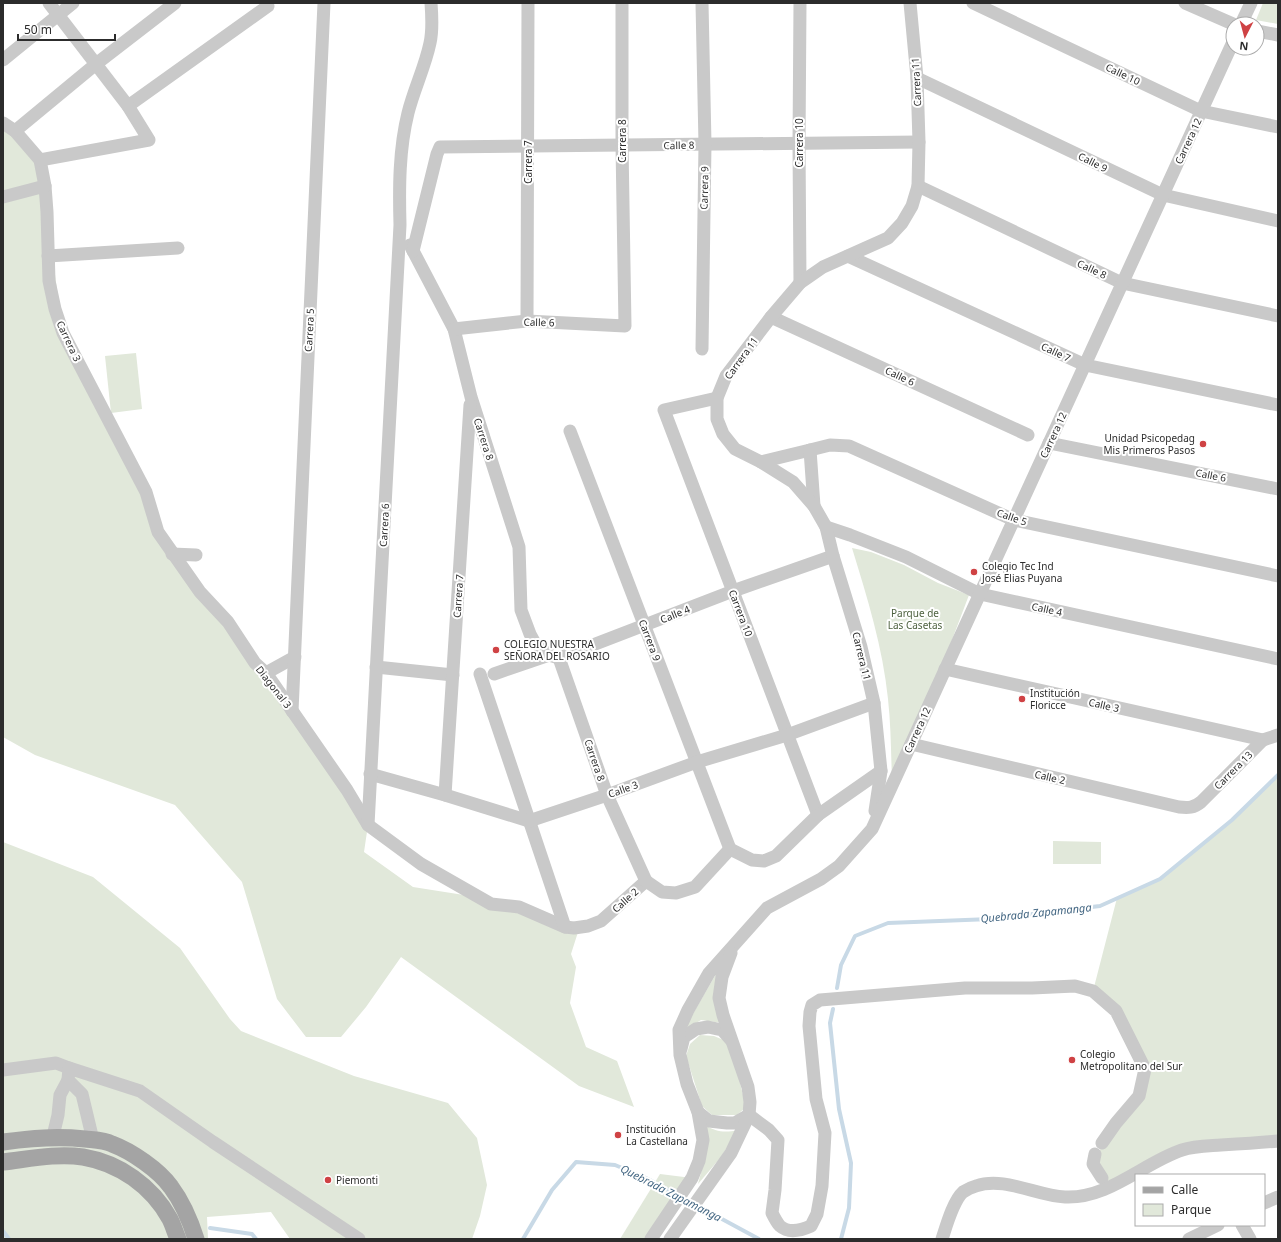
<svg xmlns="http://www.w3.org/2000/svg" width="1281" height="1242" font-family="'Noto Sans',sans-serif">
<rect width="100%" height="100%" fill="#fff"/>
<!-- green -->
<g fill="#e1e8da">
<path d="M 1263,3 L 1278,3 L 1278,24 L 1256,20 Z"/>
<path d="M 3,123 L 40,160 L 61,320 L 158,532 L 368,825 L 364,852 L 413,887 L 502,901 L 579,929 L 571,954 L 576,967 L 570,1003 L 586,1047 L 617,1061 L 634,1107 L 579,1086 L 401,957 L 366,1007 L 341,1037 L 306,1037 L 277,999 L 242,882 L 175,805 L 35,755 L 3,737 Z"/>
<path d="M 136,353 L 142,409 L 111,413 L 105,356 Z"/>
<path d="M 852,548 L 871,552 L 904,565 L 938,583 L 969,595 L 950,645 L 892,781 C 891,754 891,726 888,699 C 883,648 867,597 852,548 Z"/>
<path d="M 1278,775 L 1278,1141 L 1205,1146 L 1104,1189 L 1093,1164 L 1103,1144 L 1139,1096 L 1145,1069 L 1116,1011 L 1093,991 L 1117,898 L 1160,879 L 1232,820 Z"/>
<path d="M 1053,841 L 1101,842 L 1101,864 L 1053,864 Z"/>
<path d="M 3,842 L 93,877 L 180,948 L 230,1019 L 241,1031 L 354,1076 L 448,1103 L 477,1138 L 487,1185 L 480,1216 L 472,1239 L 290,1239 L 271,1212 L 207,1217 L 208,1239 L 3,1239 Z"/>
<path d="M 720,967 L 722,1023 L 701,1020 L 683,1031 Z"/>
<path d="M 700,1035 L 714,1036 L 726,1041 L 739,1079 L 746,1107 L 737,1115 L 712,1115 L 702,1106 L 686,1056 L 690,1044 Z"/>
<path d="M 705,1125 C 716,1132 725,1133 738,1130 L 721,1157 L 698,1184 L 707,1150 Z"/>
<path d="M 660,1174 L 692,1178 L 650,1239 L 620,1239 Z"/>
</g>
<g fill="none" stroke-linecap="round" stroke-linejoin="round">
<!-- stream -->
<g stroke="#c8d9e6" stroke-width="4">
<path d="M 837,988 L 841,965 L 855,936 L 888,923 L 991,919 L 1100,906 L 1160,879 L 1232,820 L 1278,775"/>
<path d="M 833,1009 L 830,1023 L 839,1109 L 851,1163 L 849,1208 L 841,1239"/>
<path d="M 210,1228 L 252,1234 L 256,1239"/>
<path d="M 3,1231 L 9,1239"/>
<path d="M 523,1239 L 552,1190 L 576,1162 L 615,1165 L 646,1178 L 759,1239"/>
</g>
<!-- minor -->
<g stroke="#c9c9c9" stroke-width="13">
<path d="M 973,3 L 1201,111 L 1278,127"/>
<path d="M 1185,3 L 1233,24"/>
<path d="M 1241,24 L 1251,3"/>
<path d="M 1257,31 L 1278,35"/>
<path d="M 3,60 L 73,3"/>
<path d="M 917,78 L 1163,195 L 1278,221"/>
<path d="M 128,106 L 268,6 L 266,3"/>
<path d="M 3,123 L 15,131 L 40,160 L 45,186 L 47,212 L 49,281 L 55,309 L 63,333 L 146,492 L 158,532 L 200,592 L 228,622 L 255,663 L 266,673 L 347,790 L 368,825 L 421,864 L 491,904 L 519,907 L 565,927 L 574,928 L 588,926 L 601,921 L 646,881"/>
<path d="M 15,131 L 96,64 L 175,3"/>
<path d="M 40,160 L 149,140 L 128,106 L 49,3"/>
<path d="M 918,186 L 1122,283 L 1278,316"/>
<path d="M 3,197 L 45,186"/>
<path d="M 410,245 L 454,329 L 471,397 L 519,547 L 521,610 L 530,634 L 536,645 L 549,655"/>
<path d="M 413,251 L 437,154 L 440,147 L 919,142"/>
<path d="M 48,256 L 178,248"/>
<path d="M 848,256 L 1085,365 L 1278,405"/>
<path d="M 800,283 L 799,144 L 800,3"/>
<path d="M 771,317 L 1028,435"/>
<path d="M 527,321 L 528,3"/>
<path d="M 454,329 L 527,321 L 625,326 L 622,145 L 622,3"/>
<path d="M 702,349 L 705,144 L 702,3"/>
<path d="M 717,398 L 664,410 L 818,815"/>
<path d="M 570,431 L 730,849"/>
<path d="M 1049,443 L 1278,489"/>
<path d="M 761,462 L 810,450"/>
<path d="M 814,506 L 810,450 L 830,445 L 849,446 L 1014,520 L 1278,576"/>
<path d="M 826,527 L 850,535 L 906,557 L 980,594 L 1278,659"/>
<path d="M 172,554 L 196,555"/>
<path d="M 559,658 L 607,795 L 646,881"/>
<path d="M 376,667 L 453,675"/>
<path d="M 945,669 L 1263,740"/>
<path d="M 266,673 L 295,657"/>
<path d="M 480,674 L 565,927"/>
<path d="M 494,674 L 549,655 L 559,658 L 733,591 L 833,556"/>
<path d="M 292,711 L 324,3"/>
<path d="M 911,744 L 1179,807 C 1188,808 1194,808 1201,802 L 1263,740 L 1278,735"/>
<path d="M 370,774 L 445,795 L 529,821 L 607,795 L 697,762 L 787,735 L 874,703"/>
<path d="M 445,795 L 470,405"/>
<path d="M 875,811 L 881,771 L 874,703 L 861,647 L 833,556 L 826,527 L 814,506 L 793,482 L 761,462 L 735,449 L 723,434 L 717,419 L 717,398 L 726,376 L 771,317 L 800,283 L 823,267 L 888,238 L 902,223 L 912,206 L 918,186 L 919,142 L 917,78 L 910,3"/>
<path d="M 368,825 L 400,225 C 399,188 399,149 408,113 C 414,89 425,67 430,43 C 433,30 432,16 431,3"/>
<path d="M 730,849 L 752,860 L 764,861 L 776,856 L 818,815 L 881,771"/>
<path d="M 646,881 L 662,892 L 676,893 L 695,887 L 730,849"/>
<path d="M 681,1049 L 684,1037 L 696,1029 L 708,1027 L 722,1030 L 731,1040"/>
<path d="M 3,1070 L 56,1063 L 69,1068"/>
<path d="M 68,1080 L 82,1094 L 93,1140"/>
<path d="M 698,1112 L 709,1121 L 727,1123 L 735,1123 L 749,1115 L 769,1130 L 778,1140 L 775,1190 L 772,1213 C 774,1217 777,1223 780,1226 C 789,1234 802,1230 811,1226 L 817,1214 L 822,1186 L 825,1133 L 816,1099 L 809,1026 L 810,1012 L 812,1005 L 820,1000 L 965,988 L 1032,988 L 1075,986 L 1093,991 L 1116,1011 L 1145,1069 L 1139,1096 L 1116,1123 L 1102,1143"/>
<path d="M 53,1136 L 58,1115 L 60,1095 L 68,1080 L 69,1068 L 140,1091 L 213,1142 L 359,1239"/>
<path d="M 1095,1154 L 1093,1164 L 1102,1178"/>
<path d="M 1264,1203 L 1278,1197"/>
<path d="M 1242,1225 L 1250,1239"/>
<path d="M 651,1239 L 692,1178 L 699,1161 L 703,1140 L 698,1112 L 687,1084 L 680,1055 L 679,1030 L 688,1010 L 709,973 L 767,908 L 821,879 L 839,866 L 872,829 L 1233,42"/>
<path d="M 670,1239 L 731,1153 L 749,1115 L 750,1102 L 748,1087 L 723,1015 L 719,998 L 722,977 L 731,953"/>
<path d="M 942,1239 C 946,1227 953,1201 963,1192 C 966,1190 972,1187 976,1186 C 1004,1176 1037,1196 1065,1197 C 1109,1199 1143,1163 1182,1150 C 1194,1146 1208,1146 1221,1145 C 1240,1144 1259,1143 1278,1141"/>
<path d="M 1189,1239 L 1218,1225"/>
</g>
<!-- major -->
<g stroke="#a4a4a4" stroke-width="17">
<path d="M 3,1142 C 32,1138 56,1136 85,1139 C 94,1140 104,1140 112,1144 C 131,1151 159,1170 171,1187 C 183,1203 190,1220 196,1239"/>
<path d="M 3,1162 C 29,1159 57,1153 83,1157 C 119,1163 152,1186 170,1219 C 173,1225 175,1232 178,1239"/>
</g>
</g>
<!-- markers -->
<g fill="#cf4244" stroke="#fff" stroke-width="1.5">
<circle cx="1203" cy="444" r="4"/>
<circle cx="974" cy="572" r="4"/>
<circle cx="496" cy="650" r="4"/>
<circle cx="1022" cy="699" r="4"/>
<circle cx="1072" cy="1060" r="4"/>
<circle cx="618" cy="1135" r="4"/>
<circle cx="328" cy="1180" r="4"/>
</g>
<g text-anchor="middle" stroke-width="4" stroke-linejoin="round" paint-order="stroke">
<!-- street labels -->
<g font-size="10" fill="#2c2c2c" stroke="#fff">
<text transform="translate(1123 74) rotate(25)" y="4">Calle 10</text>
<text transform="translate(916 82) rotate(-93)" y="4">Carrera 11</text>
<text transform="translate(622 141) rotate(-90)" y="4">Carrera 8</text>
<text transform="translate(1188 141) rotate(-65)" y="4">Carrera 12</text>
<text transform="translate(799 143) rotate(-90)" y="4">Carrera 10</text>
<text transform="translate(679 145) rotate(-1)" y="4">Calle 8</text>
<text transform="translate(528 162) rotate(-90)" y="4">Carrera 7</text>
<text transform="translate(1093 162) rotate(26)" y="4">Calle 9</text>
<text transform="translate(704 188) rotate(-89)" y="4">Carrera 9</text>
<text transform="translate(1092 269) rotate(25)" y="4">Calle 8</text>
<text transform="translate(539 322) rotate(1)" y="4">Calle 6</text>
<text transform="translate(309 330) rotate(-87)" y="4">Carrera 5</text>
<text transform="translate(69 341) rotate(65)" y="4">Carrera 3</text>
<text transform="translate(1056 352) rotate(25)" y="4">Calle 7</text>
<text transform="translate(741 358) rotate(-54)" y="4">Carrera 11</text>
<text transform="translate(900 376) rotate(25)" y="4">Calle 6</text>
<text transform="translate(1053 435) rotate(-65)" y="4">Carrera 12</text>
<text transform="translate(484 439) rotate(72)" y="4">Carrera 8</text>
<text transform="translate(1211 475) rotate(11)" y="4">Calle 6</text>
<text transform="translate(1012 517) rotate(19)" y="4">Calle 5</text>
<text transform="translate(384 525) rotate(-87)" y="4">Carrera 6</text>
<text transform="translate(458 596) rotate(-86)" y="4">Carrera 7</text>
<text transform="translate(1047 609) rotate(12)" y="4">Calle 4</text>
<text transform="translate(741 613) rotate(69)" y="4">Carrera 10</text>
<text transform="translate(675 614) rotate(-22)" y="4">Calle 4</text>
<text transform="translate(650 640) rotate(69)" y="4">Carrera 9</text>
<text transform="translate(862 656) rotate(76)" y="4">Carrera 11</text>
<text transform="translate(274 687) rotate(52)" y="4">Diagonal 3</text>
<text transform="translate(1104 705) rotate(13)" y="4">Calle 3</text>
<text transform="translate(917 730) rotate(-65)" y="4">Carrera 12</text>
<text transform="translate(595 760) rotate(71)" y="4">Carrera 8</text>
<text transform="translate(1233 770) rotate(-45)" y="4">Carrera 13</text>
<text transform="translate(1050 777) rotate(13)" y="4">Calle 2</text>
<text transform="translate(623 789) rotate(-20)" y="4">Calle 3</text>
<text transform="translate(625 900) rotate(-42)" y="4">Calle 2</text>
</g>
<!-- poi labels -->
<g font-size="10" fill="#2c2c2c" stroke="#fff" text-anchor="start">
<text x="1195" y="442" text-anchor="end">Unidad Psicopedag<tspan x="1195" dy="12">Mis Primeros Pasos</tspan></text>
<text x="982" y="570">Colegio Tec Ind<tspan x="982" dy="12">José Elias Puyana</tspan></text>
<text x="504" y="648">COLEGIO NUESTRA<tspan x="504" dy="12">SEÑORA DEL ROSARIO</tspan></text>
<text x="1030" y="697">Institución<tspan x="1030" dy="12">Floricce</tspan></text>
<text x="1080" y="1058">Colegio<tspan x="1080" dy="12">Metropolitano del Sur</tspan></text>
<text x="626" y="1133">Institución<tspan x="626" dy="12">La Castellana</tspan></text>
<text x="336" y="1184">Piemonti</text>
</g>
<!-- park labels -->
<g font-size="10" fill="#4d613f" stroke="#fff">
<text x="915" y="617">Parque de<tspan x="915" dy="12">Las Casetas</tspan></text>
</g>
<!-- water labels -->
<g font-size="11" font-style="italic" fill="#446783" stroke="#fff">
<text transform="translate(1036 913) rotate(-6)" y="4">Quebrada Zapamanga</text>
<text transform="translate(671 1193) rotate(27)" y="4">Quebrada Zapamanga</text>
</g>
</g>
<!-- border -->
<rect width="1281" height="1242" fill="none" stroke="#2c2c2c" stroke-width="8"/>
<!-- legend -->
<rect x="1135" y="1174" width="130" height="52" fill="#ffffff" stroke="#ababab"/>
<rect x="1143" y="1187" width="20" height="6" fill="#a4a4a4" stroke="#ababab"/>
<text x="1171" y="1194" font-size="12" fill="#2c2c2c">Calle</text>
<rect x="1143" y="1204" width="20" height="12" fill="#e1e8da" stroke="#ababab"/>
<text x="1171" y="1214" font-size="12" fill="#2c2c2c">Parque</text>
<!-- north arrow -->
<g transform="translate(1245 36) rotate(186)"><circle r="19" fill="#ffffff" stroke="#ababab"/>
<path d="M0-3L7 15L0 10L-7 15Z" fill="#cf4244"/>
<text y="-6" font-size="11" font-weight="bold" text-anchor="middle" fill="#2c2c2c">N</text>
</g>
<!-- scale -->
<path d="M18 34v6h97v-6" fill="none" stroke="#2c2c2c" stroke-width="2"/>
<text x="24" y="34" font-size="12" fill="#2c2c2c" stroke="#ffffff" stroke-width="3" paint-order="stroke">50 m</text>
</svg>
